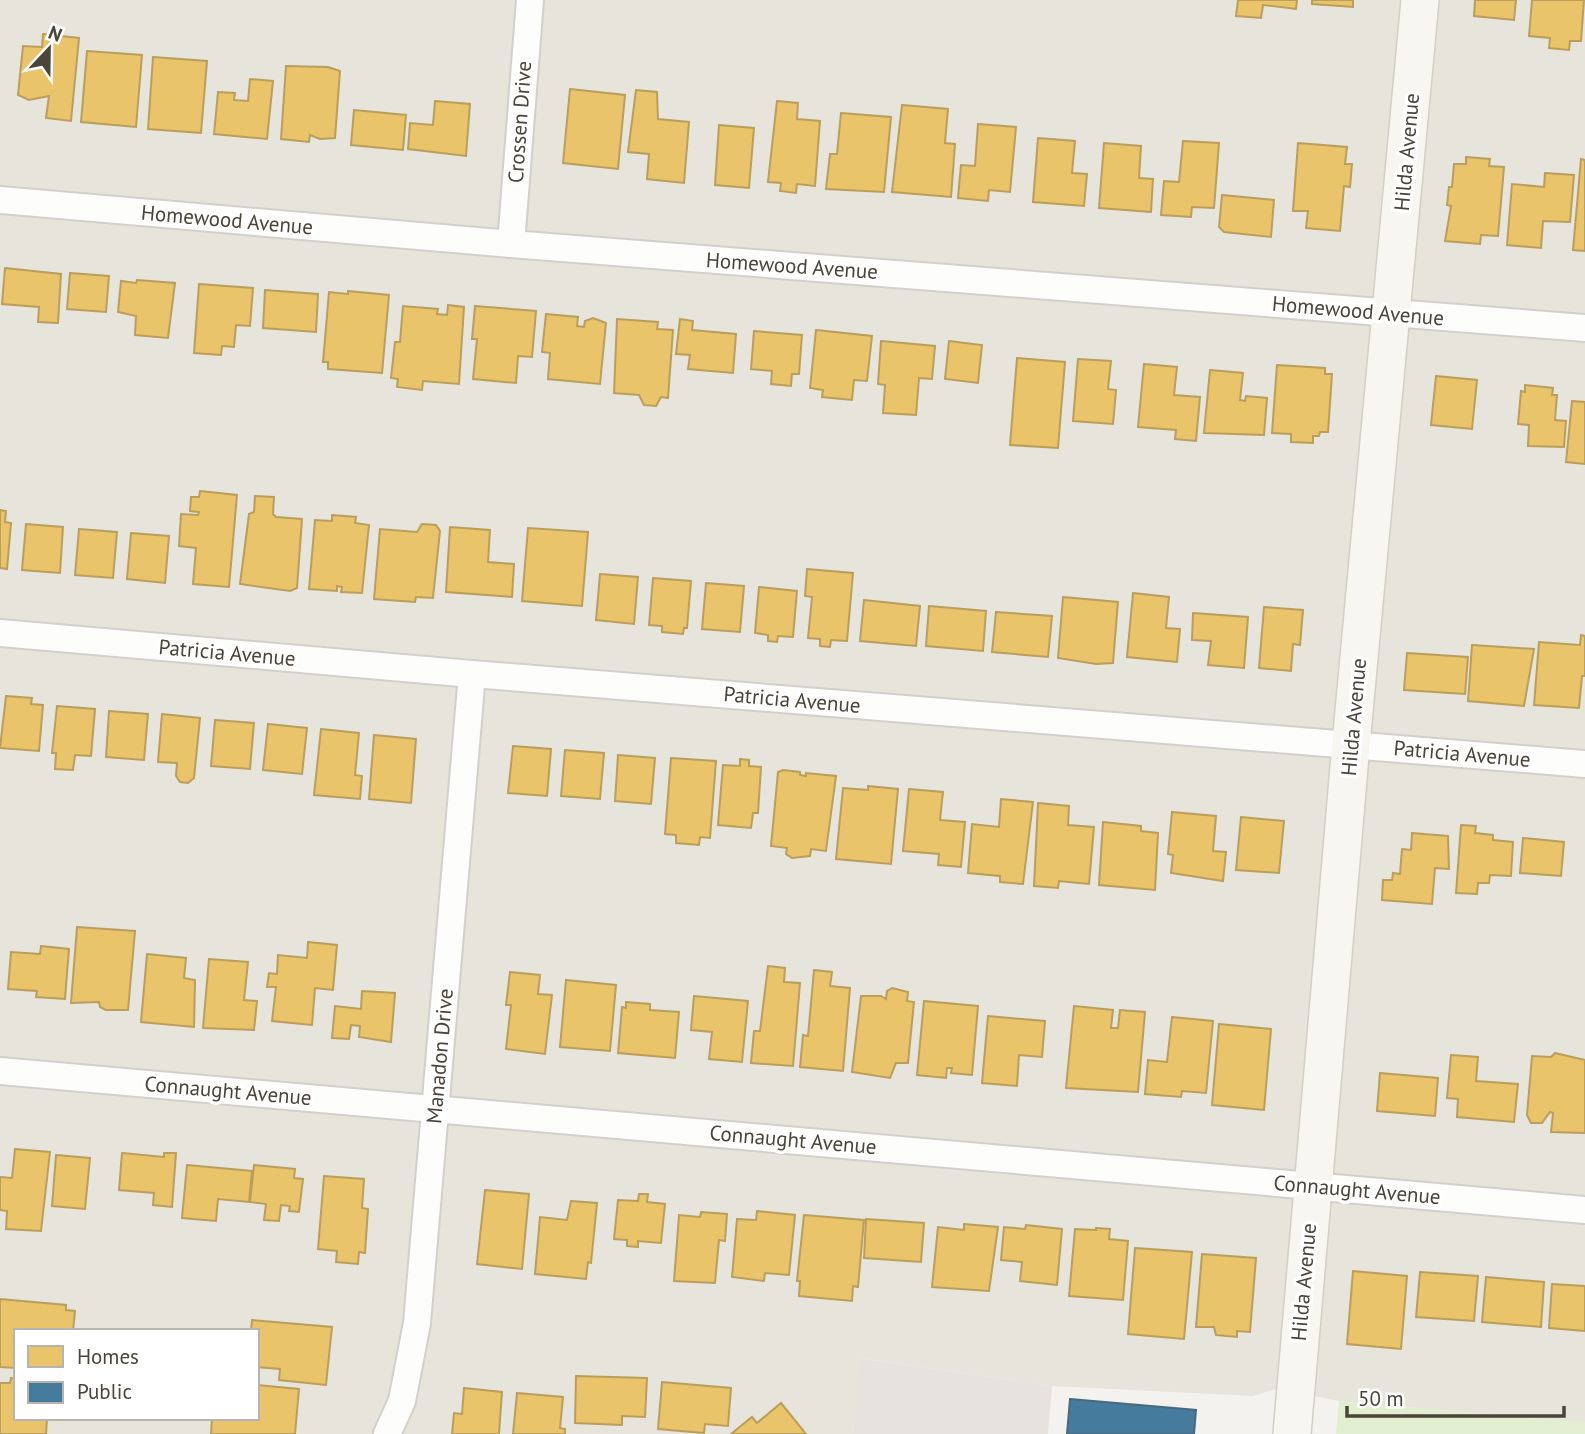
<svg xmlns="http://www.w3.org/2000/svg" width="1585" height="1434" font-family="'PT Sans',sans-serif">
<rect width="100%" height="100%" fill="#f4f2ee"/>
<!-- residential -->
<path fill="#e7e4dc" fill-rule="evenodd" d="M 0,0 L 1585,0 L 1585,1423 L 1339,1401 L 1276,1389 L 1253,1396 L 1052,1386 L 860,1358 L 853,1434 L 0,1434 ZM 16,1331 L 257,1331 L 257,1418 L 16,1418 Z"/>
<!-- green -->
<path fill="#e1eecf" d="M 1339,1401 L 1585,1423 L 1585,1434 L 1336,1434 Z"/>
<!-- parking -->
<path fill="#e6e3df" d="M 859,1358 L 1052,1386 L 1048,1434 L 853,1434 Z"/>
<!-- homes -->
<g fill="#e9c46a" stroke="#ba9e5b" stroke-width="2">
<path d="M 1238,0 L 1297,0 L 1296,9 L 1263,5 L 1261,18 L 1236,16 Z"/>
<path d="M 1312,0 L 1353,0 L 1353,7 L 1312,4 Z"/>
<path d="M 1475,0 L 1516,0 L 1514,20 L 1474,16 Z"/>
<path d="M 1532,0 L 1584,0 L 1581,41 L 1570,41 L 1569,50 L 1549,48 L 1550,38 L 1529,36 Z"/>
<path d="M 43,34 L 79,38 L 71,121 L 46,118 L 49,96 L 29,100 L 18,95 L 23,46 L 42,47 Z"/>
<path d="M 87,51 L 142,55 L 136,127 L 81,122 Z"/>
<path d="M 153,57 L 207,61 L 201,133 L 148,129 Z"/>
<path d="M 286,66 L 328,67 L 340,71 L 335,138 L 320,139 L 310,135 L 309,142 L 281,139 Z"/>
<path d="M 250,79 L 273,81 L 267,139 L 214,134 L 218,92 L 235,93 L 234,100 L 248,101 Z"/>
<path d="M 570,89 L 625,95 L 618,169 L 563,163 Z"/>
<path d="M 636,90 L 657,92 L 658,119 L 689,122 L 684,183 L 647,179 L 649,154 L 628,152 Z"/>
<path d="M 435,101 L 470,104 L 466,156 L 408,149 L 410,123 L 433,125 Z"/>
<path d="M 777,101 L 798,103 L 797,119 L 820,121 L 815,186 L 797,184 L 796,193 L 780,191 L 781,183 L 768,182 Z"/>
<path d="M 902,105 L 948,109 L 945,143 L 955,144 L 951,197 L 892,192 Z"/>
<path d="M 354,110 L 406,115 L 403,150 L 351,145 Z"/>
<path d="M 841,113 L 891,117 L 884,192 L 826,189 L 830,154 L 837,154 Z"/>
<path d="M 978,124 L 1016,127 L 1010,192 L 989,190 L 988,201 L 958,198 L 961,165 L 975,166 Z"/>
<path d="M 719,125 L 754,128 L 749,188 L 715,185 Z"/>
<path d="M 1038,138 L 1075,141 L 1072,173 L 1087,174 L 1084,206 L 1033,202 Z"/>
<path d="M 1183,141 L 1219,143 L 1214,208 L 1192,207 L 1191,217 L 1161,215 L 1164,181 L 1179,182 Z"/>
<path d="M 1104,143 L 1141,146 L 1139,178 L 1153,179 L 1151,212 L 1099,208 Z"/>
<path d="M 1298,143 L 1347,147 L 1345,164 L 1352,164 L 1350,187 L 1344,186 L 1340,231 L 1306,228 L 1308,211 L 1293,211 Z"/>
<path d="M 1466,157 L 1490,159 L 1489,166 L 1504,167 L 1498,236 L 1481,235 L 1480,244 L 1445,241 L 1451,206 L 1447,205 L 1449,187 L 1452,187 L 1454,164 L 1466,164 Z"/>
<path d="M 1581,159 L 1585,160 L 1585,251 L 1573,250 Z"/>
<path d="M 1545,173 L 1574,175 L 1570,222 L 1543,221 L 1541,248 L 1507,245 L 1512,184 L 1544,187 Z"/>
<path d="M 1222,195 L 1274,200 L 1271,237 L 1224,232 L 1219,227 Z"/>
<path d="M 5,268 L 61,274 L 58,323 L 38,322 L 39,307 L 2,304 Z"/>
<path d="M 70,273 L 109,276 L 106,312 L 67,309 Z"/>
<path d="M 137,280 L 175,283 L 168,338 L 135,335 L 136,316 L 118,312 L 121,281 L 136,283 Z"/>
<path d="M 199,284 L 253,288 L 250,326 L 236,325 L 234,347 L 222,346 L 221,355 L 194,353 Z"/>
<path d="M 265,290 L 318,294 L 316,332 L 263,328 Z"/>
<path d="M 348,291 L 389,295 L 382,373 L 328,369 L 328,362 L 323,362 L 329,292 L 348,294 Z"/>
<path d="M 448,305 L 464,307 L 459,384 L 423,381 L 422,390 L 397,387 L 398,379 L 391,378 L 395,342 L 400,342 L 403,306 L 438,309 L 437,314 L 447,315 Z"/>
<path d="M 475,306 L 536,311 L 532,357 L 518,356 L 516,383 L 473,379 L 477,339 L 472,339 Z"/>
<path d="M 546,314 L 578,317 L 577,326 L 584,327 L 585,321 L 593,318 L 606,323 L 600,384 L 548,379 L 550,353 L 542,352 Z"/>
<path d="M 617,319 L 658,322 L 657,329 L 673,330 L 668,398 L 661,397 L 656,406 L 644,405 L 639,395 L 614,393 Z"/>
<path d="M 680,319 L 693,321 L 692,330 L 736,334 L 733,373 L 688,369 L 690,355 L 676,354 Z"/>
<path d="M 816,330 L 872,336 L 867,381 L 854,380 L 852,400 L 822,397 L 823,390 L 810,388 Z"/>
<path d="M 754,331 L 802,335 L 799,374 L 792,374 L 791,386 L 771,384 L 772,371 L 751,369 Z"/>
<path d="M 881,341 L 935,346 L 932,379 L 919,378 L 916,415 L 883,413 L 885,385 L 878,384 Z"/>
<path d="M 949,341 L 982,345 L 978,383 L 945,379 Z"/>
<path d="M 1017,358 L 1065,362 L 1058,448 L 1010,445 Z"/>
<path d="M 1078,359 L 1111,361 L 1108,389 L 1116,390 L 1113,424 L 1073,421 Z"/>
<path d="M 1144,364 L 1177,367 L 1174,395 L 1200,397 L 1196,441 L 1175,439 L 1176,430 L 1138,427 Z"/>
<path d="M 1277,365 L 1325,368 L 1325,374 L 1332,374 L 1328,432 L 1320,432 L 1319,436 L 1313,436 L 1313,443 L 1291,442 L 1291,434 L 1272,433 Z"/>
<path d="M 1210,370 L 1243,373 L 1240,400 L 1245,401 L 1246,396 L 1267,398 L 1264,435 L 1204,433 Z"/>
<path d="M 1436,376 L 1477,380 L 1472,429 L 1431,425 Z"/>
<path d="M 1525,385 L 1553,388 L 1552,395 L 1557,395 L 1555,420 L 1566,421 L 1564,447 L 1528,446 L 1529,425 L 1518,424 L 1521,391 L 1525,392 Z"/>
<path d="M 1572,401 L 1585,402 L 1585,464 L 1566,462 Z"/>
<path d="M 200,491 L 237,495 L 229,587 L 193,584 L 196,548 L 179,546 L 181,514 L 198,515 L 199,512 L 190,511 L 191,497 L 199,497 Z"/>
<path d="M 255,496 L 274,497 L 273,514 L 276,517 L 302,519 L 297,588 L 290,591 L 240,584 L 249,514 L 254,512 Z"/>
<path d="M 0,510 L 6,511 L 5,522 L 11,523 L 7,569 L 0,568 Z"/>
<path d="M 332,515 L 356,517 L 355,523 L 369,525 L 362,593 L 341,592 L 342,587 L 337,586 L 337,591 L 309,589 L 315,520 L 332,521 Z"/>
<path d="M 26,524 L 63,527 L 60,573 L 22,570 Z"/>
<path d="M 422,524 L 436,525 L 440,531 L 433,598 L 416,597 L 415,602 L 374,599 L 380,529 L 417,532 Z"/>
<path d="M 450,527 L 490,530 L 488,562 L 514,564 L 512,597 L 446,592 Z"/>
<path d="M 528,528 L 588,532 L 582,606 L 522,601 Z"/>
<path d="M 79,529 L 117,532 L 113,578 L 75,575 Z"/>
<path d="M 131,533 L 169,536 L 165,583 L 127,579 Z"/>
<path d="M 807,569 L 853,573 L 847,641 L 831,640 L 830,647 L 820,646 L 820,639 L 808,638 L 812,597 L 805,596 Z"/>
<path d="M 600,574 L 638,577 L 634,624 L 596,620 Z"/>
<path d="M 653,578 L 691,581 L 687,628 L 684,628 L 683,634 L 662,632 L 662,626 L 649,625 Z"/>
<path d="M 706,583 L 744,586 L 740,632 L 702,629 Z"/>
<path d="M 759,587 L 797,591 L 793,637 L 778,636 L 777,642 L 768,641 L 768,635 L 755,633 Z"/>
<path d="M 1133,593 L 1169,597 L 1166,628 L 1180,629 L 1177,662 L 1127,657 Z"/>
<path d="M 1063,597 L 1118,602 L 1113,663 L 1096,664 L 1058,658 Z"/>
<path d="M 864,600 L 920,606 L 916,646 L 860,641 Z"/>
<path d="M 929,606 L 986,611 L 983,651 L 926,646 Z"/>
<path d="M 1264,607 L 1303,610 L 1300,645 L 1293,644 L 1291,671 L 1259,668 Z"/>
<path d="M 996,612 L 1052,616 L 1048,657 L 992,652 Z"/>
<path d="M 1193,613 L 1248,617 L 1244,668 L 1208,665 L 1211,641 L 1192,640 Z"/>
<path d="M 1581,635 L 1585,636 L 1585,676 L 1582,676 L 1579,708 L 1534,705 L 1539,642 L 1580,645 Z"/>
<path d="M 1472,645 L 1534,649 L 1524,706 L 1468,701 Z"/>
<path d="M 1407,653 L 1468,657 L 1465,694 L 1404,690 Z"/>
<path d="M 6,696 L 32,698 L 31,704 L 43,705 L 39,751 L 0,748 Z"/>
<path d="M 57,706 L 95,709 L 91,756 L 75,755 L 73,770 L 55,769 L 56,753 L 52,753 Z"/>
<path d="M 109,711 L 148,714 L 144,760 L 106,757 Z"/>
<path d="M 162,714 L 200,718 L 194,778 L 188,783 L 180,782 L 176,776 L 177,763 L 158,762 Z"/>
<path d="M 215,720 L 254,723 L 250,769 L 211,766 Z"/>
<path d="M 268,724 L 307,728 L 302,774 L 263,770 Z"/>
<path d="M 321,729 L 359,733 L 355,775 L 362,776 L 360,799 L 314,795 Z"/>
<path d="M 374,735 L 416,739 L 411,803 L 369,799 Z"/>
<path d="M 513,746 L 551,749 L 547,796 L 508,793 Z"/>
<path d="M 565,750 L 604,753 L 600,799 L 561,796 Z"/>
<path d="M 618,755 L 655,758 L 651,804 L 615,801 Z"/>
<path d="M 671,758 L 716,761 L 710,838 L 700,837 L 699,845 L 676,843 L 676,835 L 665,834 Z"/>
<path d="M 740,759 L 749,760 L 749,766 L 761,767 L 758,813 L 753,813 L 751,828 L 718,825 L 723,765 L 740,766 Z"/>
<path d="M 783,770 L 800,772 L 800,775 L 806,776 L 806,773 L 836,776 L 826,851 L 811,849 L 810,856 L 792,858 L 786,854 L 787,848 L 771,846 L 778,772 Z"/>
<path d="M 868,786 L 898,789 L 891,864 L 836,859 L 843,788 L 868,790 Z"/>
<path d="M 909,789 L 943,792 L 940,820 L 965,822 L 961,867 L 938,865 L 939,854 L 903,851 Z"/>
<path d="M 1001,799 L 1033,802 L 1023,884 L 1000,882 L 1000,876 L 968,873 L 972,824 L 999,827 Z"/>
<path d="M 1038,803 L 1069,806 L 1068,825 L 1094,827 L 1089,884 L 1059,881 L 1058,888 L 1034,886 Z"/>
<path d="M 1172,812 L 1216,816 L 1213,851 L 1226,852 L 1223,881 L 1171,873 L 1173,855 L 1168,854 Z"/>
<path d="M 1241,817 L 1284,821 L 1279,873 L 1236,870 Z"/>
<path d="M 1103,822 L 1141,826 L 1141,831 L 1158,833 L 1155,890 L 1099,885 Z"/>
<path d="M 1461,825 L 1476,826 L 1475,833 L 1493,835 L 1493,840 L 1513,842 L 1511,876 L 1490,875 L 1489,883 L 1478,883 L 1477,894 L 1456,893 Z"/>
<path d="M 1412,833 L 1448,836 L 1449,869 L 1435,868 L 1432,904 L 1382,900 L 1383,880 L 1392,880 L 1393,873 L 1400,874 L 1402,849 L 1411,850 Z"/>
<path d="M 1523,838 L 1564,842 L 1561,876 L 1520,873 Z"/>
<path d="M 77,927 L 135,931 L 128,1010 L 106,1010 L 100,1007 L 99,1002 L 71,1003 Z"/>
<path d="M 308,942 L 337,945 L 333,990 L 315,988 L 312,1025 L 272,1021 L 276,987 L 267,987 L 269,973 L 277,974 L 278,955 L 307,958 Z"/>
<path d="M 41,946 L 69,949 L 65,999 L 36,997 L 37,991 L 8,989 L 11,952 L 40,954 Z"/>
<path d="M 147,954 L 186,958 L 184,978 L 195,980 L 194,1027 L 141,1022 Z"/>
<path d="M 209,959 L 248,962 L 244,1000 L 257,1001 L 254,1030 L 203,1028 Z"/>
<path d="M 768,966 L 785,968 L 784,982 L 800,983 L 793,1066 L 751,1063 L 754,1031 L 760,1031 Z"/>
<path d="M 814,970 L 832,972 L 830,986 L 850,988 L 843,1071 L 800,1067 L 803,1035 L 808,1036 Z"/>
<path d="M 510,972 L 540,975 L 538,994 L 552,995 L 545,1054 L 506,1049 L 511,1005 L 506,1005 Z"/>
<path d="M 566,980 L 616,985 L 610,1051 L 560,1047 Z"/>
<path d="M 892,988 L 908,992 L 907,1001 L 914,1002 L 908,1063 L 896,1063 L 890,1078 L 852,1072 L 861,996 L 881,996 L 886,999 L 887,991 Z"/>
<path d="M 362,991 L 395,993 L 391,1042 L 359,1037 L 360,1026 L 351,1025 L 349,1039 L 332,1038 L 335,1006 L 361,1009 Z"/>
<path d="M 694,996 L 748,1001 L 742,1062 L 709,1059 L 712,1032 L 691,1030 Z"/>
<path d="M 924,1001 L 978,1006 L 972,1075 L 951,1073 L 952,1068 L 947,1068 L 946,1078 L 917,1075 Z"/>
<path d="M 626,1002 L 650,1004 L 650,1010 L 679,1012 L 675,1058 L 618,1053 L 622,1007 L 626,1008 Z"/>
<path d="M 1074,1006 L 1113,1010 L 1111,1028 L 1118,1028 L 1120,1010 L 1145,1012 L 1138,1092 L 1066,1088 Z"/>
<path d="M 988,1016 L 1045,1021 L 1042,1057 L 1019,1055 L 1017,1086 L 982,1083 Z"/>
<path d="M 1172,1017 L 1213,1021 L 1206,1093 L 1182,1091 L 1181,1097 L 1145,1094 L 1148,1060 L 1167,1062 Z"/>
<path d="M 1219,1024 L 1271,1029 L 1264,1110 L 1212,1105 Z"/>
<path d="M 1555,1053 L 1585,1060 L 1585,1133 L 1551,1132 L 1553,1113 L 1550,1112 L 1542,1123 L 1531,1123 L 1527,1115 L 1532,1056 L 1551,1057 Z"/>
<path d="M 1451,1055 L 1478,1057 L 1476,1081 L 1518,1084 L 1514,1122 L 1457,1117 L 1458,1099 L 1447,1098 Z"/>
<path d="M 1380,1073 L 1438,1078 L 1435,1116 L 1377,1111 Z"/>
<path d="M 15,1149 L 50,1152 L 41,1231 L 6,1229 L 7,1211 L 0,1210 L 0,1177 L 12,1178 Z"/>
<path d="M 122,1153 L 164,1157 L 164,1153 L 176,1153 L 172,1207 L 153,1205 L 154,1193 L 119,1190 Z"/>
<path d="M 56,1155 L 90,1158 L 85,1209 L 52,1206 Z"/>
<path d="M 187,1165 L 252,1171 L 249,1202 L 218,1199 L 216,1221 L 182,1218 Z"/>
<path d="M 254,1165 L 295,1169 L 294,1178 L 303,1179 L 299,1212 L 289,1211 L 290,1206 L 281,1205 L 279,1221 L 264,1220 L 266,1204 L 250,1202 Z"/>
<path d="M 324,1176 L 364,1179 L 362,1208 L 368,1209 L 365,1253 L 359,1252 L 358,1264 L 336,1262 L 337,1251 L 318,1249 Z"/>
<path d="M 485,1190 L 529,1194 L 522,1269 L 477,1264 Z"/>
<path d="M 639,1194 L 648,1194 L 647,1202 L 665,1204 L 661,1243 L 638,1241 L 638,1247 L 627,1246 L 627,1240 L 614,1239 L 618,1200 L 638,1201 Z"/>
<path d="M 571,1201 L 597,1203 L 591,1263 L 588,1262 L 586,1279 L 535,1274 L 540,1217 L 567,1220 Z"/>
<path d="M 757,1211 L 795,1215 L 789,1275 L 765,1273 L 764,1281 L 732,1277 L 737,1219 L 756,1220 Z"/>
<path d="M 701,1212 L 727,1214 L 725,1241 L 719,1240 L 715,1283 L 674,1281 L 679,1215 L 700,1217 Z"/>
<path d="M 804,1215 L 864,1220 L 858,1287 L 853,1286 L 852,1301 L 799,1296 L 800,1281 L 797,1281 Z"/>
<path d="M 866,1219 L 924,1223 L 921,1262 L 864,1258 Z"/>
<path d="M 964,1224 L 998,1227 L 989,1291 L 932,1287 L 938,1227 L 964,1230 Z"/>
<path d="M 1026,1225 L 1062,1229 L 1057,1285 L 1020,1281 L 1022,1262 L 1001,1260 L 1004,1227 L 1025,1229 Z"/>
<path d="M 1096,1228 L 1110,1229 L 1109,1239 L 1128,1241 L 1123,1300 L 1069,1296 L 1075,1229 L 1096,1230 Z"/>
<path d="M 1135,1248 L 1192,1252 L 1184,1339 L 1128,1334 Z"/>
<path d="M 1202,1254 L 1256,1258 L 1250,1332 L 1237,1331 L 1237,1337 L 1216,1335 L 1214,1327 L 1196,1327 Z"/>
<path d="M 1353,1271 L 1407,1276 L 1401,1349 L 1347,1344 Z"/>
<path d="M 1420,1272 L 1478,1276 L 1474,1321 L 1416,1317 Z"/>
<path d="M 1486,1277 L 1544,1282 L 1541,1327 L 1482,1322 Z"/>
<path d="M 1552,1284 L 1585,1286 L 1585,1331 L 1549,1328 Z"/>
<path d="M 0,1299 L 66,1305 L 66,1310 L 75,1311 L 73,1331 L 16,1331 L 16,1368 L 0,1367 Z"/>
<path d="M 252,1320 L 332,1327 L 326,1385 L 279,1380 L 280,1369 L 257,1367 L 257,1331 L 251,1331 Z"/>
<path d="M 576,1376 L 647,1378 L 645,1417 L 622,1416 L 622,1425 L 575,1423 Z"/>
<path d="M 11,1378 L 16,1379 L 16,1418 L 47,1418 L 46,1434 L 0,1434 L 0,1383 L 10,1383 Z"/>
<path d="M 662,1382 L 731,1388 L 728,1426 L 705,1424 L 704,1433 L 658,1429 Z"/>
<path d="M 257,1385 L 299,1389 L 295,1434 L 211,1434 L 212,1418 L 257,1418 Z"/>
<path d="M 464,1388 L 502,1392 L 499,1434 L 452,1434 L 454,1413 L 462,1414 Z"/>
<path d="M 517,1393 L 563,1397 L 560,1428 L 565,1429 L 565,1434 L 513,1434 Z"/>
<path d="M 781,1403 L 806,1434 L 731,1434 L 752,1417 L 757,1423 Z"/>
</g>
<!-- public -->
<path fill="#457b9d" stroke="#476a7f" stroke-width="2" d="M 1070,1399 L 1196,1410 L 1194,1434 L 1067,1434 Z"/>
<g fill="none" stroke-linecap="round" stroke-linejoin="round">
<!-- street casing -->
<g stroke="#d2d0cb" stroke-width="30">
<g id="street">
<path d="M 0,200 L 511,244 L 1585,328"/>
<path d="M 511,244 L 530,0"/>
<path d="M 0,633 L 472,674 L 1585,764"/>
<path d="M 0,1071 L 1585,1210"/>
<path d="M 387,1434 L 402,1401 L 417,1323 L 472,674"/>
</g>
</g>
<!-- secondary casing -->
<g stroke="#d3cfc5" stroke-width="40">
<path id="secondary" d="M 1292,1434 L 1351,744 L 1420,0"/>
</g>
<!-- street -->
<use href="#street" stroke="#fdfdfc" stroke-width="26"/>
<!-- secondary -->
<use href="#secondary" stroke="#f7f6f1" stroke-width="37"/>
</g>
<g text-anchor="middle" stroke-width="7" stroke-linejoin="round" paint-order="stroke">
<!-- street labels -->
<g font-size="21" fill="#4b4439" stroke="#fff">
<text transform="translate(520 122) rotate(-86)" y="7">Crossen Drive</text>
<text transform="translate(1407 152) rotate(-85)" y="7">Hilda Avenue</text>
<text transform="translate(227 220) rotate(5)" y="7">Homewood Avenue</text>
<text transform="translate(792 266) rotate(4)" y="7">Homewood Avenue</text>
<text transform="translate(1358 311) rotate(5)" y="7">Homewood Avenue</text>
<text transform="translate(227 653) rotate(5)" y="7">Patricia Avenue</text>
<text transform="translate(792 700) rotate(5)" y="7">Patricia Avenue</text>
<text transform="translate(1354 717) rotate(-85)" y="7">Hilda Avenue</text>
<text transform="translate(1462 754) rotate(5)" y="7">Patricia Avenue</text>
<text transform="translate(440 1056) rotate(-85)" y="7">Manadon Drive</text>
<text transform="translate(228 1091) rotate(5)" y="7">Connaught Avenue</text>
<text transform="translate(793 1140) rotate(5)" y="7">Connaught Avenue</text>
<text transform="translate(1357 1190) rotate(5)" y="7">Connaught Avenue</text>
<text transform="translate(1304 1282) rotate(-85)" y="7">Hilda Avenue</text>
</g>
</g>
<!-- legend -->
<rect x="14" y="1329" width="245" height="91" fill="#ffffff" stroke="#b7b4b0" stroke-width="2"/>
<rect x="28" y="1346" width="35" height="21" fill="#e9c46a" stroke="#b7b4b0" stroke-width="2"/>
<text x="77" y="1364" font-size="21" fill="#4b4439">Homes</text>
<rect x="28" y="1382" width="35" height="21" fill="#457b9d" stroke="#b7b4b0" stroke-width="2"/>
<text x="77" y="1399" font-size="21" fill="#4b4439">Public</text>
<!-- north arrow -->
<g transform="translate(49 49) rotate(22)" stroke="#ffffff" stroke-width="5" paint-order="stroke">
<path d="M0-5L12 26L0 18L-12 26Z" fill="#4b4439"/>
<text y="-10" font-size="19" font-weight="bold" text-anchor="middle" fill="#4b4439">N</text>
</g>
<!-- scale -->
<path d="M1347 1406v10h217v-10" fill="none" stroke="#4b4439" stroke-width="3.5"/>
<text x="1358" y="1406" font-size="21" fill="#4b4439" stroke="#ffffff" stroke-width="5" paint-order="stroke">50 m</text>
</svg>
